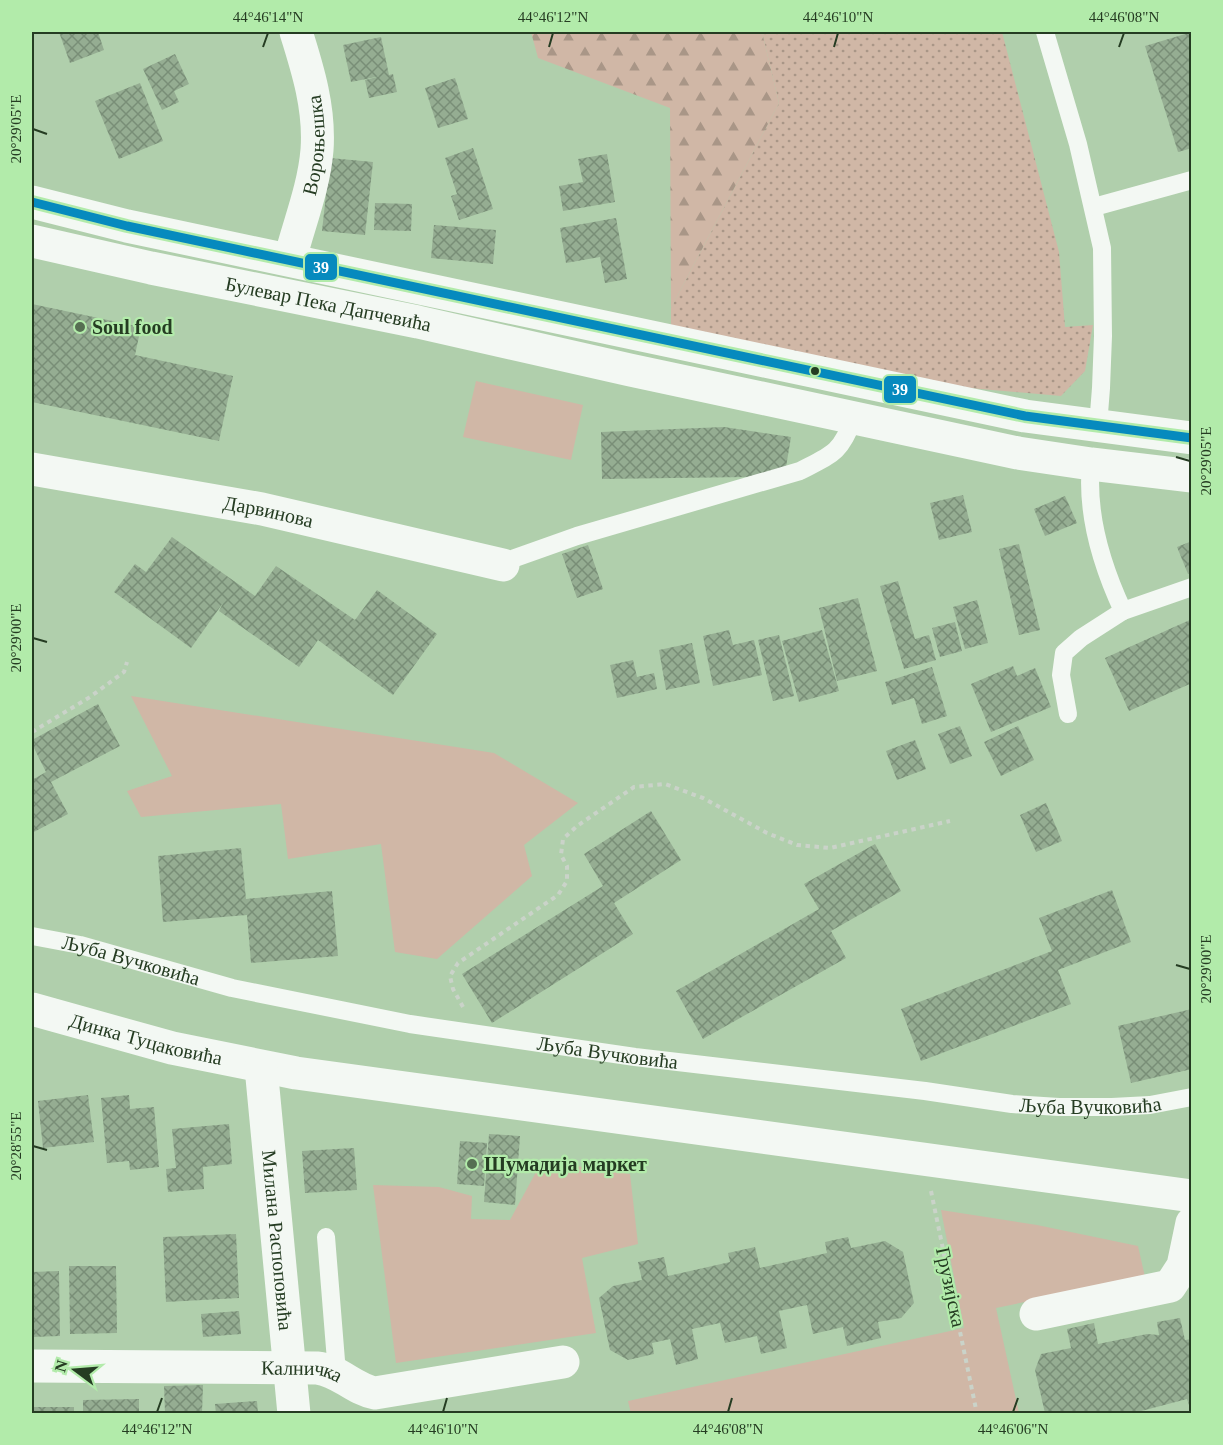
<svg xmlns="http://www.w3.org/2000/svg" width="1223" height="1445" font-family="Georgia,serif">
<defs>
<pattern id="grass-dots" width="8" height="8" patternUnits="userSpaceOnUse" patternTransform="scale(1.5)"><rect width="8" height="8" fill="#d0b7a6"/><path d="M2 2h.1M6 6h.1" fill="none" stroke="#a99687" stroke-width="1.8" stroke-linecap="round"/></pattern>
<pattern id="forest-firs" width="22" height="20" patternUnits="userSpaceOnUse" patternTransform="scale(1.5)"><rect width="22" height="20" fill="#d0b7a6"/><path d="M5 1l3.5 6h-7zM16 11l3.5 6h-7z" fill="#a99687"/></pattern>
<pattern id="building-cross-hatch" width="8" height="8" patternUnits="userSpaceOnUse" patternTransform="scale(1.5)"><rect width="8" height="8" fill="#95ad92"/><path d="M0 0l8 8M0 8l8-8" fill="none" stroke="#798e77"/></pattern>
</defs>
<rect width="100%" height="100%" fill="#b0cfac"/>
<!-- grass -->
<path fill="url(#grass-dots)" d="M 762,32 L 1002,32 L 1059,252 L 1065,327 L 1093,325 L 1085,371 L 1061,396 L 969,388 L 671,327 L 671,308 L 779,103 Z"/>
<!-- forest -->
<path fill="url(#forest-firs)" d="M 531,32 L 762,32 L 779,103 L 671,308 L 670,108 L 538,58 Z"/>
<!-- park -->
<g fill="#d0b7a6">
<path d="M 476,381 L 583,405 L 571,460 L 463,437 Z"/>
<path d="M 131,696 L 494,753 L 578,803 L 524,845 L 532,876 L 437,959 L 395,952 L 381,844 L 288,859 L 281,804 L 141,817 L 127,791 L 172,776 Z"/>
<path d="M 542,1161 L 630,1174 L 638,1244 L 582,1258 L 596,1333 L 396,1363 L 373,1185 L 439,1187 L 472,1196 L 471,1219 L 510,1220 Z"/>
<path d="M 941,1210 L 1037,1225 L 1138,1246 L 1145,1277 L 996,1308 L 1019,1413 L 631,1414 L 628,1401 L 964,1328 Z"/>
</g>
<!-- building -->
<g fill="url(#building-cross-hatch)">
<path d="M 59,32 L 98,32 L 104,50 L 70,63 Z"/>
<path d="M 1192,32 L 1192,148 L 1178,152 L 1145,46 Z"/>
<path d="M 381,37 L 389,75 L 393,74 L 397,92 L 369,98 L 365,80 L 381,76 L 351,82 L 343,45 Z"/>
<path d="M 175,54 L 189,84 L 174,91 L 179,102 L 162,110 L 143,69 Z"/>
<path d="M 455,78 L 468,119 L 438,128 L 425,88 Z"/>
<path d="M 140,83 L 163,141 L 119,159 L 95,101 Z"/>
<path d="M 473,148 L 493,209 L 459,220 L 451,196 L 457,194 L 445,158 Z"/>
<path d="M 607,154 L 615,202 L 563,211 L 559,186 L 583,182 L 578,159 Z"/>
<path d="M 330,158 L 373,162 L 365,235 L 322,231 Z"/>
<path d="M 375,203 L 412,204 L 411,231 L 374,230 Z"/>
<path d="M 616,218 L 627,279 L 605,283 L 600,257 L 566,263 L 560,228 Z"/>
<path d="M 434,225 L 496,230 L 493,264 L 431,258 Z"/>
<path d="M 32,304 L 141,327 L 135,355 L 233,376 L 219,441 L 32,402 Z"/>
<path d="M 724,427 L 791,437 L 786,467 L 747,477 L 602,479 L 601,432 Z"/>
<path d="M 963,495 L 972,532 L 939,540 L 930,503 Z"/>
<path d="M 1065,496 L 1077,523 L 1045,536 L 1034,509 Z"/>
<path d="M 172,537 L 255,596 L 276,566 L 355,620 L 377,590 L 437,634 L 393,695 L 318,640 L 299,667 L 219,611 L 223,603 L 191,648 L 114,592 L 135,564 L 146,572 Z"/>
<path d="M 1192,541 L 1192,573 L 1188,574 L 1177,547 Z"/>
<path d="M 1019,544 L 1040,630 L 1019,635 L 999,549 Z"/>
<path d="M 588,545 L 603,589 L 577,598 L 562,554 Z"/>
<path d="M 898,581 L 915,639 L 929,635 L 936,660 L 904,669 L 880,586 Z"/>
<path d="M 858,598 L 877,671 L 837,681 L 819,608 Z"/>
<path d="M 977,600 L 988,643 L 965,649 L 953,607 Z"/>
<path d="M 1192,619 L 1192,683 L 1129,711 L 1105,658 Z"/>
<path d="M 955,622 L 962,651 L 940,657 L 932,628 Z"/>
<path d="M 729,630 L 733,645 L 754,640 L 762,675 L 713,686 L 703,636 Z"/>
<path d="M 822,630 L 839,691 L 799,702 L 782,641 Z"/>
<path d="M 779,635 L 794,696 L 773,701 L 758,640 Z"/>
<path d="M 692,643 L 700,683 L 666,690 L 659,650 Z"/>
<path d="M 633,660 L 637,677 L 654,673 L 657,689 L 617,698 L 610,665 Z"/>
<path d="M 1013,666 L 1017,676 L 1035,668 L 1051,707 L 991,732 L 971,684 Z"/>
<path d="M 932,667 L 947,716 L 922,724 L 914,698 L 892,705 L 885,682 Z"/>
<path d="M 98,704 L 120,746 L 51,782 L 68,814 L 32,833 L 32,780 L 46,772 L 32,744 L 32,740 Z"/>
<path d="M 960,726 L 972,756 L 950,764 L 938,734 Z"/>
<path d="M 1018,726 L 1034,760 L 1001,776 L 984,742 Z"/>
<path d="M 915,740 L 926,769 L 897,780 L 886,751 Z"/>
<path d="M 1046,803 L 1062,841 L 1036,852 L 1020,815 Z"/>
<path d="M 651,811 L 681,860 L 614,903 L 633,934 L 492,1023 L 462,974 L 603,886 L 584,854 Z"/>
<path d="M 875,844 L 901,891 L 831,931 L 846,958 L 703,1039 L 676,991 L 819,909 L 804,884 Z"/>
<path d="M 241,848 L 246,899 L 332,891 L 338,956 L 251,963 L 247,915 L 163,922 L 158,856 Z"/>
<path d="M 1112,890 L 1131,942 L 1058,970 L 1071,1004 L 921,1061 L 901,1009 L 1052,951 L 1039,918 Z"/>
<path d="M 1192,1009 L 1192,1069 L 1131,1083 L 1118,1026 Z"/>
<path d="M 88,1095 L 94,1142 L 43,1148 L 38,1101 Z"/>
<path d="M 129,1095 L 130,1109 L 154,1107 L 159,1167 L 130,1170 L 129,1161 L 107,1163 L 101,1098 Z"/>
<path d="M 229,1124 L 232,1164 L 203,1167 L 204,1189 L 168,1192 L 166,1169 L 176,1168 L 172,1129 Z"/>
<path d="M 489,1134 L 520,1136 L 515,1205 L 484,1202 Z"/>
<path d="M 460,1141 L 487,1143 L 484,1186 L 457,1184 Z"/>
<path d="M 354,1148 L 357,1190 L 305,1193 L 302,1151 Z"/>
<path d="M 236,1234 L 239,1298 L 166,1302 L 163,1237 Z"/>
<path d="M 848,1237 L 851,1248 L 885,1241 L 903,1252 L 914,1303 L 901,1318 L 878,1322 L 881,1338 L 847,1346 L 843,1327 L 813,1334 L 807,1305 L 779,1311 L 787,1348 L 761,1354 L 757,1336 L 725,1343 L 720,1323 L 692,1329 L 698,1359 L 676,1365 L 670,1339 L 652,1343 L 654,1354 L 628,1360 L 610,1350 L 599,1298 L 613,1286 L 642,1280 L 638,1262 L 664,1257 L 668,1276 L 730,1262 L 728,1253 L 755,1247 L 760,1268 L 827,1253 L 825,1242 Z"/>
<path d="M 69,1266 L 116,1266 L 117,1333 L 70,1334 Z"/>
<path d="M 59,1271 L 60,1336 L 32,1337 L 32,1272 Z"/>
<path d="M 239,1311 L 241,1334 L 203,1337 L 201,1314 Z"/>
<path d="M 1180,1318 L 1185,1340 L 1192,1339 L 1192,1414 L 1187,1399 L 1130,1414 L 1045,1413 L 1035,1370 L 1041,1354 L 1071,1348 L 1067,1329 L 1094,1323 L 1098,1344 L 1147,1334 L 1159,1335 L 1157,1322 Z"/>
<path d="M 203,1385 L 202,1413 L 165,1413 L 164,1386 Z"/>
<path d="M 139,1399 L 139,1414 L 83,1414 L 83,1400 Z"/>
<path d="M 257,1401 L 258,1414 L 216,1414 L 215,1404 Z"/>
<rect x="32" y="1407" width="42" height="7"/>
</g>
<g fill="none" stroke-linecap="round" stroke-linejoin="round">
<!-- path -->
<g stroke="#cad3c9" stroke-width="4" stroke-dasharray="4.5 4.5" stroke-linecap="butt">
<path d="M 32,732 L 90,697 L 124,672 L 127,662"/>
<path d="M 463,1007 L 453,989 L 450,976 L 458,963 L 558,895 L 567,881 L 567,866 L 561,855 L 563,839 L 577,826 L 634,787 L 665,784 L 703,798 L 767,833 L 797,845 L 830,848 L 950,821"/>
<path d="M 931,1191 L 977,1414"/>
</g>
<!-- lane -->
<g stroke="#f3f8f3" stroke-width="18">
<path d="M 1045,32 L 1078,144 L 1102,248 L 1103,336 L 1101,388 L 1098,426"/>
<path d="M 1094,207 L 1192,180"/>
<path d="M 1091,464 C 1086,514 1102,566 1123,611"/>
<path d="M 503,565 L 515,558 L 577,536 L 800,471 C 831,455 841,453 853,419"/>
<path d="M 1068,714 L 1061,675 L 1064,653 L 1081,638 L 1123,611 L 1192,587"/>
<path id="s1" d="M 32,936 L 80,945 L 232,988 L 410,1024 L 635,1057 L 925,1091 L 1012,1104 L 1059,1107 L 1112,1107 L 1150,1105 L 1192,1097"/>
<path d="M 326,1237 L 337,1373"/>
</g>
<!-- street -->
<g stroke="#f3f8f3" stroke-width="33">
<path id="s2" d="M 290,259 C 299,224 314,187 317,150 C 320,109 308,70 296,32"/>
<path id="s3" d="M 32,469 L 262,509 L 503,565"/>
<path id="s4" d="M 32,1009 L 172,1048 L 296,1073 L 1192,1196"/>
<path id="s5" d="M 261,1067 L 294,1414"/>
<path d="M 1036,1314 L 1170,1286 L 1183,1266 L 1192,1223"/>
<path id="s6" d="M 32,1366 L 317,1368 C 339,1370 353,1389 375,1393 L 563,1362"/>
</g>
<!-- secondary -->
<g stroke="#f3f8f3" stroke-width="33">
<path d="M 32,202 L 127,226 L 1025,416 L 1192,438"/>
<path id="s7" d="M 32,241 L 151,268 L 418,322 L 630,370 L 1018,453 L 1091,464 L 1192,476"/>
</g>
<!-- bus-1 casing -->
<g stroke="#b2ebaa" stroke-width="14">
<path id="bus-1" d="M 32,202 L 127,226 L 1025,416 L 1192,438"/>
</g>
<!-- bus-1 -->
<use href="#bus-1" stroke="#068abe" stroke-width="9"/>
</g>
<!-- ticks -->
<path fill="none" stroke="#253c22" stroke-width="2" d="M 263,47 L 268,33M 549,47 L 553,33M 834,47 L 838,33M 1119,47 L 1124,33M 33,129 L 47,134M 1176,457 L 1190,461M 33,638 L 47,642M 1176,965 L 1190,969M 33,1146 L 47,1150M 157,1412 L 162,1398M 443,1412 L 447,1398M 728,1412 L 732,1398M 1013,1412 L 1018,1398"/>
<!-- markers -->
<g fill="#566f52" stroke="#b2ebaa" stroke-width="2">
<circle cx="80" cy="327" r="6"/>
<circle cx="472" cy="1164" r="6"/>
</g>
<circle fill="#253c22" stroke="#b2ebaa" stroke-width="2" cx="815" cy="371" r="5"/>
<g text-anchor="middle" stroke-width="4.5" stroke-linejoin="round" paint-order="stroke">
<!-- street labels -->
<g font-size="20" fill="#253c22" stroke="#b2ebaa">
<text dy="7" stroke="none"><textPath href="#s2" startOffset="117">Вороњешка</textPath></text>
<text dy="7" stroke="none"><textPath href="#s7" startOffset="303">Булевар Пека Дапчевића</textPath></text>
<text dy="7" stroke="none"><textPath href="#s3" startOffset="240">Дарвинова</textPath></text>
<text dy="7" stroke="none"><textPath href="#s1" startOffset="102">Љуба Вучковића</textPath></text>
<text dy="7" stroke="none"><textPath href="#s4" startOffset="118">Динка Туцаковића</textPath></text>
<text dy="7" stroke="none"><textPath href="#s1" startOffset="588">Љуба Вучковића</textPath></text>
<text dy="7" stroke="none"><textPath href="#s1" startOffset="1074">Љуба Вучковића</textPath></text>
<text dy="7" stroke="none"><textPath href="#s5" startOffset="174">Милана Распоповића</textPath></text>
<text transform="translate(951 1287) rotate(78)" y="7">Грузијска</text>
<text dy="7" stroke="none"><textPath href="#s6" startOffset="270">Калничка</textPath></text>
</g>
<!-- poi labels -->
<g font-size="20" font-weight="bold" fill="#253c22" stroke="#b2ebaa" text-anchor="start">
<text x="92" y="334">Soul food</text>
<text x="484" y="1171">Шумадија маркет</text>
</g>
</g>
<g stroke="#b2ebaa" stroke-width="2">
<rect x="304" y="253" width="34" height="28" rx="6" fill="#068abe"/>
<rect x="883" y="375" width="34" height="29" rx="6" fill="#068abe"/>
</g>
<g font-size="16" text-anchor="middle" font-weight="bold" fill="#fff">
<text x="321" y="273">39</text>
<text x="900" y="395">39</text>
</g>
<!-- border -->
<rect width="1223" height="1445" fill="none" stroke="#b2ebaa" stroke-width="66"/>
<!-- north arrow -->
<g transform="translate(75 1370) rotate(286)" stroke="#b2ebaa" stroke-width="4.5" paint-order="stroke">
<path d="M0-4.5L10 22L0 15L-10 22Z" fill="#253c22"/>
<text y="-9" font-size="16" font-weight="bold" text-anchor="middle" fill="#253c22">N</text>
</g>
<rect x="33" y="33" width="1157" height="1379" fill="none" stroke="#253c22" stroke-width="2"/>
<g font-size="15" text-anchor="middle" fill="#253c22">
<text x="268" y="22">44°46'14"N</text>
<text x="553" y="22">44°46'12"N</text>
<text x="838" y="22">44°46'10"N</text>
<text x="1124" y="22">44°46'08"N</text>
<text transform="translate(16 129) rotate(-90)" y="5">20°29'05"E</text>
<text transform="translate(1206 461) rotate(-90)" y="5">20°29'05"E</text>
<text transform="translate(16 638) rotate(-90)" y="5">20°29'00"E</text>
<text transform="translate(1206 969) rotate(-90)" y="5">20°29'00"E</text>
<text transform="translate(16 1146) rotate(-90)" y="5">20°28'55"E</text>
<text x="157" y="1434">44°46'12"N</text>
<text x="443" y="1434">44°46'10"N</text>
<text x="728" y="1434">44°46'08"N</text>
<text x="1013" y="1434">44°46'06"N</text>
</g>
</svg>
